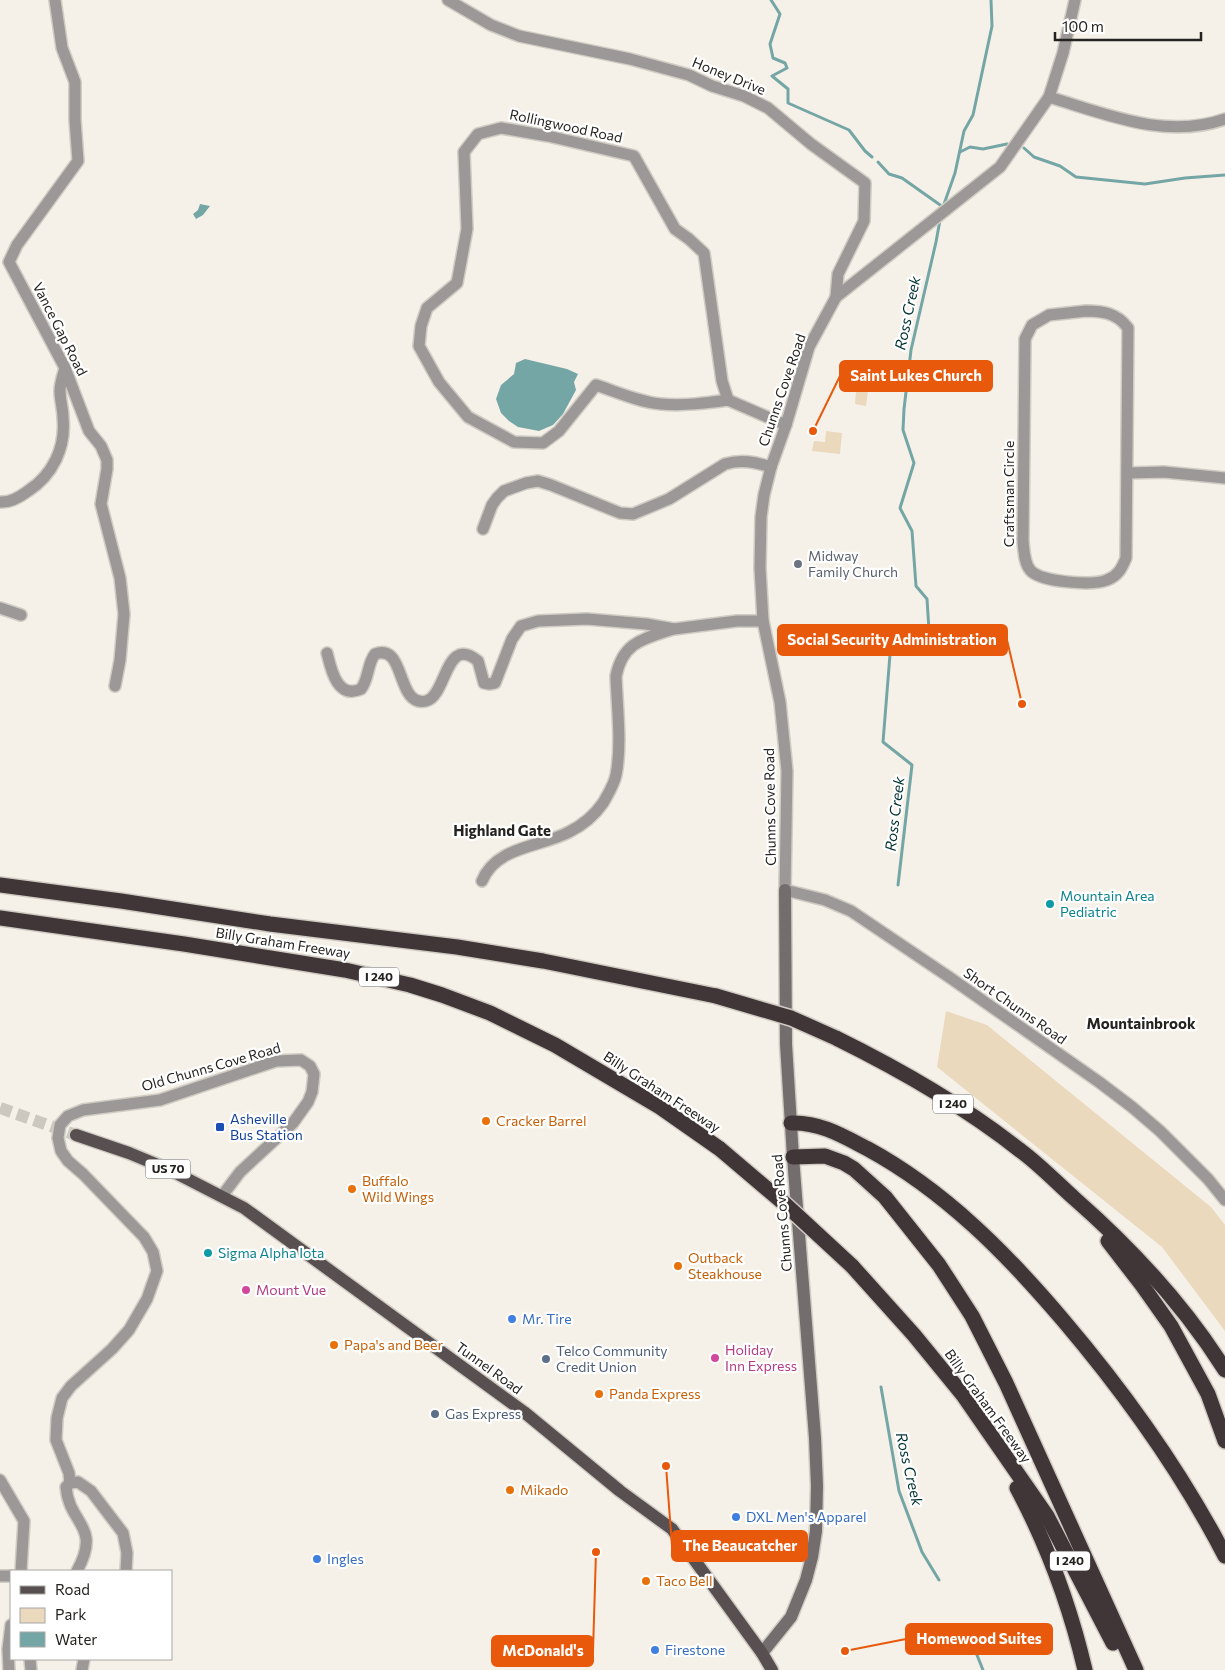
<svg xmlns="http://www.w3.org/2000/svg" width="1225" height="1670" font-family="Commissioner,sans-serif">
<rect width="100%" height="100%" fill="#f6f1e8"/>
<!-- green -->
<g fill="#ead9bd">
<path d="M 856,390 L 868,391 L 866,406 L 855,404 Z"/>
<path d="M 826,431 L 842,433 L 840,454 L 812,451 L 814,441 L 825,442 Z"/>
<path d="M 946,1011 L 987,1025 L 1211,1207 L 1225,1225 L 1225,1331 L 1162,1247 L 937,1067 Z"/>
</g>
<!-- water -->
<g fill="#75a6a6">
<path d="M 200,204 L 210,206 L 203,215 L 196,219 L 193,214 L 198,210 Z"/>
<path d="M 525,359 L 567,369 L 578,374 L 574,382 L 576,390 L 563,414 L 553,425 L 539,431 L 518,427 L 509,421 L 501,413 L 496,399 L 501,385 L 514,374 L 516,363 Z"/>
</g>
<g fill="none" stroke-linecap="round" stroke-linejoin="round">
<!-- stream -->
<g stroke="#75a6a6" stroke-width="3">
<path d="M 771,0 L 780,14 L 770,44 L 773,58 L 785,63 L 787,68 L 772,76 L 788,89 L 788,103 L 849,130 L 865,151 L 872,157"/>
<path d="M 1024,148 L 1034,157 L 1060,166 L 1076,177 L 1145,184 L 1185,178 L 1225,175"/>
<path d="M 960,152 L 970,147 L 983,149 L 1007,144"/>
<path d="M 878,162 L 889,174 L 902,178 L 943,207"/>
<path d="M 943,207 L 955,173 L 964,131 L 973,115 L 992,26 L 991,0"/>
<path d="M 898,885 L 912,765 L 883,742 L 891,642 L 929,630 L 927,599 L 916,586 L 912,531 L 900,508 L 914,463 L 903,430 L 904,409 L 911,350 L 936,242 L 940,220"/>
<path d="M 881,1387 L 899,1491 L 922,1552 L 939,1580"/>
<path d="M 959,1626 L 977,1655 L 983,1670"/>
</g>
<!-- primary-tunnel -->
<path stroke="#ccc8c0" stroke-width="12" stroke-dasharray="12 6" stroke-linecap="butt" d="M 0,1108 L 76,1135"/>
<!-- street casing -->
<g stroke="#d0ccc4" stroke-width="14">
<g id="street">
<path d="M 55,0 L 62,48 L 75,82 L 75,120 L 78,161 L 17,245 L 9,262 L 65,368 L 89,431 L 101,446 L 107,460 L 107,469 L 101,504 L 120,578 L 124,614 L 120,660 L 115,686"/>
<path d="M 448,0 L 491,25 L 519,36 L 630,59 L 689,75 L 712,86 L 744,96 L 768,108 L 811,144 L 865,183 L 864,221 L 838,274 L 836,297"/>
<path d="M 1075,0 L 1063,53 L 1049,97 L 1000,167 L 836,297 L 809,347 L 786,425 L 771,467 L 764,495 L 761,517 L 760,568 L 763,621 L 780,702 L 787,771 L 785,890 L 825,900 L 851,911 L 949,977 L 1099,1082 L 1132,1107 L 1160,1131 L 1208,1179 L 1225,1200"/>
<path d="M 1049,97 C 1106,114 1166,140 1225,119"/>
<path d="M 501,128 L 548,136 L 634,156 L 675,229 L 689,239 L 704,253 L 722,381 L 728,400 C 706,403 684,406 661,404 C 639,402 617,392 596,385 L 559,431 L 543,443 L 514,442 L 468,417 L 439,382 L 419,346 L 421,326 L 427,308 L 457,283 L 467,229 L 464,152 L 478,134 Z"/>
<path d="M 1086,311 C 1103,311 1117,313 1128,328 L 1126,558 C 1122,568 1118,576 1107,580 C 1092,586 1042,582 1031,571 C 1024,564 1024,550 1023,541 L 1025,339 L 1032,325 L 1049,315 Z"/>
<path d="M 728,400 L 786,425"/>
<path d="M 1128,473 L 1164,472 L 1225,478"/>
<path d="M 0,502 C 10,503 20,497 28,491 C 53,475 66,447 63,418 C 63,409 60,400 60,391 C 60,383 63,375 65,368"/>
<path d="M 483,529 L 492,505 L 497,498 L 504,491 L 526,483 L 538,481 L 551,485 L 620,513 L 633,514 L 669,499 L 725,464 C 741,459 755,462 771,467"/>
<path d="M 0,608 L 21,615"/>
<path d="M 327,653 C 331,669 337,700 361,689 C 369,679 367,664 375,654 C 406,642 396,708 426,701 C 447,696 445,634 478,661 L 484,683 L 489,684 L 495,683 L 512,639 L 521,626 L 538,621 L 587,619 L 646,624 L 674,629 L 737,621 L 763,621"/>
<path d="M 482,881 C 496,846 541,847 569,832 C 583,825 594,816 603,803 C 608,794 614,785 616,775 C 622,744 617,708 616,676 C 623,642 643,639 673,629"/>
<path d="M 0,1480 L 24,1521 L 21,1571"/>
<path d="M 70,1483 L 69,1473 L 56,1440 L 57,1418 L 62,1398 L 71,1386 L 112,1349 L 129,1330 L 147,1299 L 157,1271 L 153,1252 L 144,1237 L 83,1174 L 68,1161 L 61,1151 L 58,1138 L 60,1125 L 68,1116 L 83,1110 L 160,1100 L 276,1061 L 301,1060 L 310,1066 L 314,1074 L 312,1092 L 308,1102 L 293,1123 L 240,1172 L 222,1196"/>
<path d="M 70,1483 L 78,1482 L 91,1491 L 123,1533 L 127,1553 L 126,1571"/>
<path d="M 70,1483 L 66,1487 C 69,1525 102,1525 77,1571"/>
<path d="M 0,1576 L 11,1576"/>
<path d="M 30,1659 L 31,1670"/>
<path d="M 9,1670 L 8,1649 L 11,1625"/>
<path d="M 82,1670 L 84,1659"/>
</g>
</g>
<!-- secondary casing -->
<g stroke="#d0ccc4" stroke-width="15">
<path id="secondary" d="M 762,1653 L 791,1617 L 806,1580 L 812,1557 L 816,1531 L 817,1486 L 815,1438 L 793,1157 L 786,1044 L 785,890"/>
</g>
<!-- primary casing -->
<g stroke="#d0ccc4" stroke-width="15">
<path id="primary" d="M 76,1135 L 129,1153 L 170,1170 L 244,1208 L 524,1412 L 620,1491 L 672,1529 L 762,1653 L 772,1670"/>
</g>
<!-- highway casing -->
<g stroke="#d0ccc4" stroke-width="18">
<g id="highway">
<path d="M 0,885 L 121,901 L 270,924 L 457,947 L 543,961 L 716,996"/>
<path d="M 0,918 L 184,944 L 345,970 L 410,985 L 442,995 L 490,1013 L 555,1045 L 660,1107 L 720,1149"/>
<path d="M 836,1038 C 901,1070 964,1106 1021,1151 C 1040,1165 1057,1183 1075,1199 C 1132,1249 1184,1305 1225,1370"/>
<path d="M 791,1123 C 820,1122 843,1136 868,1149 C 945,1191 1007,1254 1063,1320 C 1125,1393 1181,1471 1225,1556"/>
<path d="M 793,1157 L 825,1156 L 844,1163 L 854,1169 L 885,1197 L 939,1265 L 972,1316 L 1006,1383 L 1136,1670"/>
<path d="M 1108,1241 L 1142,1285 L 1171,1326 L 1208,1394 L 1225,1441"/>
<path d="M 852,1266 L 914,1335 L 963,1395 L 1047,1516 L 1113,1643"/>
<path d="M 1017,1488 C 1048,1546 1070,1606 1085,1670"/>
</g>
</g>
<!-- street -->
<use href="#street" stroke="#9d9898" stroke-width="11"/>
<!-- secondary -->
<use href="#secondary" stroke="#746d6e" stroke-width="12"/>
<!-- primary -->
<use href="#primary" stroke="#584f51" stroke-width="12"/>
<!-- highway -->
<use href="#highway" stroke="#403638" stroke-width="15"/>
<!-- highway-bridge casing -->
<g stroke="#d0ccc4" stroke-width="18" stroke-linecap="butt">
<g id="highway-bridge">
<path d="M 716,996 L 791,1018 L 836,1038"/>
<path d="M 720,1149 L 786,1205 L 852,1266"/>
</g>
</g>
<!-- highway-bridge -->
<use href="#highway-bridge" stroke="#403638" stroke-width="15"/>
</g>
<!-- markers -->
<circle fill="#6b7280" stroke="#fff" stroke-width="2" cx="798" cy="564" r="5"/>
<g fill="#0f9aa8" stroke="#fff" stroke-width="2">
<circle cx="1050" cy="904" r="5"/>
<circle cx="208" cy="1253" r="5"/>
</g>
<g fill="#e8710a" stroke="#fff" stroke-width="2">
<circle cx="486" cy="1121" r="5"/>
<circle cx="352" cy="1189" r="5"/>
<circle cx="678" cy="1266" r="5"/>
<circle cx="334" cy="1345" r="5"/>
<circle cx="599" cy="1394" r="5"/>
<circle cx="510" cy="1490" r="5"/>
<circle cx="646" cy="1581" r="5"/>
</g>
<rect fill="#1a4fb4" stroke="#fff" stroke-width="2" x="215" y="1122" width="10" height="10" rx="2.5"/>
<g fill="#d1479c" stroke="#fff" stroke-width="2">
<circle cx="246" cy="1290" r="5"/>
<circle cx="715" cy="1358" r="5"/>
</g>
<g fill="#3f7fe0" stroke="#fff" stroke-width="2">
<circle cx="512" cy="1319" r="5"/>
<circle cx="736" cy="1517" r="5"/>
<circle cx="317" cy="1559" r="5"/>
<circle cx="655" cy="1650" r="5"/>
</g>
<g fill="#5c6f8a" stroke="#fff" stroke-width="2">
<circle cx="546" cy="1359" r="5"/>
<circle cx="435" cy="1414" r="5"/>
</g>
<g text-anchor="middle" stroke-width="4.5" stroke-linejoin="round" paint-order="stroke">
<!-- shield labels -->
<g fill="#fff" stroke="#666563" stroke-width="1">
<rect x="359" y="967.5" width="40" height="19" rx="4"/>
<rect x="933" y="1094.5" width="40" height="19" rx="4"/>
<rect x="145.5" y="1159.5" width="45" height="19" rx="4"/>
<rect x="1050" y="1551.5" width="40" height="19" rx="4"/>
</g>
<g font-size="12" font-weight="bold" fill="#252320">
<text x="379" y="981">I 240</text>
<text x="953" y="1108">I 240</text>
<text x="168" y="1173">US 70</text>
<text x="1070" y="1565">I 240</text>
</g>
<!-- street labels -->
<g font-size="14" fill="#252320" stroke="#fff">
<text transform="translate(729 76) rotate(22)" y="5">Honey Drive</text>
<text transform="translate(566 126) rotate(12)" y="5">Rollingwood Road</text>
<text transform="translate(60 329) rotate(63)" y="5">Vance Gap Road</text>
<text transform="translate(782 390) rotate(-71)" y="5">Chunns Cove Road</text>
<text transform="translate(1009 494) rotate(-90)" y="5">Craftsman Circle</text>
<text transform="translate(770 807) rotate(-91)" y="5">Chunns Cove Road</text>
<text transform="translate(283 943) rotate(9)" y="5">Billy Graham Freeway</text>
<text transform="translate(1015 1006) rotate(35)" y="5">Short Chunns Road</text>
<text transform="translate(211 1067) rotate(-16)" y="5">Old Chunns Cove Road</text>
<text transform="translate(662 1092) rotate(33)" y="5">Billy Graham Freeway</text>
<text transform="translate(782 1213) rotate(-95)" y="5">Chunns Cove Road</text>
<text transform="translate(489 1368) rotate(36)" y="5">Tunnel Road</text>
<text transform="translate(988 1406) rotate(54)" y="5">Billy Graham Freeway</text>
</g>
<!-- worship labels -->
<g font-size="14" fill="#5b616d" stroke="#fff" text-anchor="start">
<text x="808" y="561">Midway<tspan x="808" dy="16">Family Church</tspan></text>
</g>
<!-- culture labels -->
<g font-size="14" fill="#0d838f" stroke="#fff" text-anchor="start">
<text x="1060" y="901">Mountain Area<tspan x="1060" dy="16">Pediatric</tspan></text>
<text x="218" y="1258">Sigma Alpha Iota</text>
</g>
<!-- transit labels -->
<g font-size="14" fill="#164399" stroke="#fff" text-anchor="start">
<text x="230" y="1124">Asheville<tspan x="230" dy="16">Bus Station</tspan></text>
</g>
<!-- food labels -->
<g font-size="14" fill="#c56008" stroke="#fff" text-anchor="start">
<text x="496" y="1126">Cracker Barrel</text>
<text x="362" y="1186">Buffalo<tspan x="362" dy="16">Wild Wings</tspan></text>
<text x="688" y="1263">Outback<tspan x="688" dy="16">Steakhouse</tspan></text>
<text x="344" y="1350">Papa's and Beer</text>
<text x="609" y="1399">Panda Express</text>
<text x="520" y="1495">Mikado</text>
<text x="656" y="1586">Taco Bell</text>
</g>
<!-- hotel labels -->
<g font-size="14" fill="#b23c85" stroke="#fff" text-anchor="start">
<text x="256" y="1295">Mount Vue</text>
<text x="725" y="1355">Holiday<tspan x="725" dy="16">Inn Express</tspan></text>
</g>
<!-- shop labels -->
<g font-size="14" fill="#366cbe" stroke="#fff" text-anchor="start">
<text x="522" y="1324">Mr. Tire</text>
<text x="746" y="1522">DXL Men's Apparel</text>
<text x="327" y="1564">Ingles</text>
<text x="665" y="1655">Firestone</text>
</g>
<!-- service labels -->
<g font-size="14" fill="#4e5e75" stroke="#fff" text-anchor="start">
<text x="556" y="1356">Telco Community<tspan x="556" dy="16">Credit Union</tspan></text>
<text x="445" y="1419">Gas Express</text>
</g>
<!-- water labels -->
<g font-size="15" font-style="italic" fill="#003132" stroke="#fff">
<text transform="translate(908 313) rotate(-78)" y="5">Ross Creek</text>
<text transform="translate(895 814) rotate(-83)" y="5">Ross Creek</text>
<text transform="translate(909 1469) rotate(77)" y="5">Ross Creek</text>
</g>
<!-- neighbourhood labels -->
<g font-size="15" font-weight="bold" fill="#252320" stroke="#fff">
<text x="502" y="836">Highland Gate</text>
<text x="1141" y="1029">Mountainbrook</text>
</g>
</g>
<!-- callouts -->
<path fill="none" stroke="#e8590c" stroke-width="2" d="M813 431L840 376M1022 704L1007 640M666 1466L672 1546M845 1651L906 1639M596 1552L593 1651"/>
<g fill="#e8590c" stroke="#fff" stroke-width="2">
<circle cx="813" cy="431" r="5"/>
<circle cx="1022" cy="704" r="5"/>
<circle cx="666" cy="1466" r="5"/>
<circle cx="845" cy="1651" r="5"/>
<circle cx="596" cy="1552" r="5"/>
</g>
<g fill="#e8590c" stroke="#e8590c" stroke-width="2">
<rect x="840" y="361" width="152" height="30" rx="5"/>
<rect x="778" y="625" width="229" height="30" rx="5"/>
<rect x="672" y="1531" width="135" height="30" rx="5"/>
<rect x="906" y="1624" width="146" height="30" rx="5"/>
<rect x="492" y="1636" width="101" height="30" rx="5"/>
</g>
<g font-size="15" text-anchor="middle" font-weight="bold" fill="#fff">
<text x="916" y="381">Saint Lukes Church</text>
<text x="892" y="645">Social Security Administration</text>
<text x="740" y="1551">The Beaucatcher</text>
<text x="979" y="1644">Homewood Suites</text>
<text x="543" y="1656">McDonald's</text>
</g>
<!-- legend -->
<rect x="10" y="1570" width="162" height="90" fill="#ffffff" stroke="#a8a7a6"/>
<rect x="20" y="1586" width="25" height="8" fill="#584f51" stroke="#a8a7a6"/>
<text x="55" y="1595" font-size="15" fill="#252320">Road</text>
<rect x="20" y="1608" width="25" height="15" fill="#ead9bd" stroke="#a8a7a6"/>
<text x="55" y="1620" font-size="15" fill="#252320">Park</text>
<rect x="20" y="1632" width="25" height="15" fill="#75a6a6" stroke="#a8a7a6"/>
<text x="55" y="1645" font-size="15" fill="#252320">Water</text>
<!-- scale -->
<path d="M1055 32v8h146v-8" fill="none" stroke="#252320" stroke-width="2.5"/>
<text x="1062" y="32" font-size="15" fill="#252320" stroke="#ffffff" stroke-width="4" paint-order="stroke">100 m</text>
</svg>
